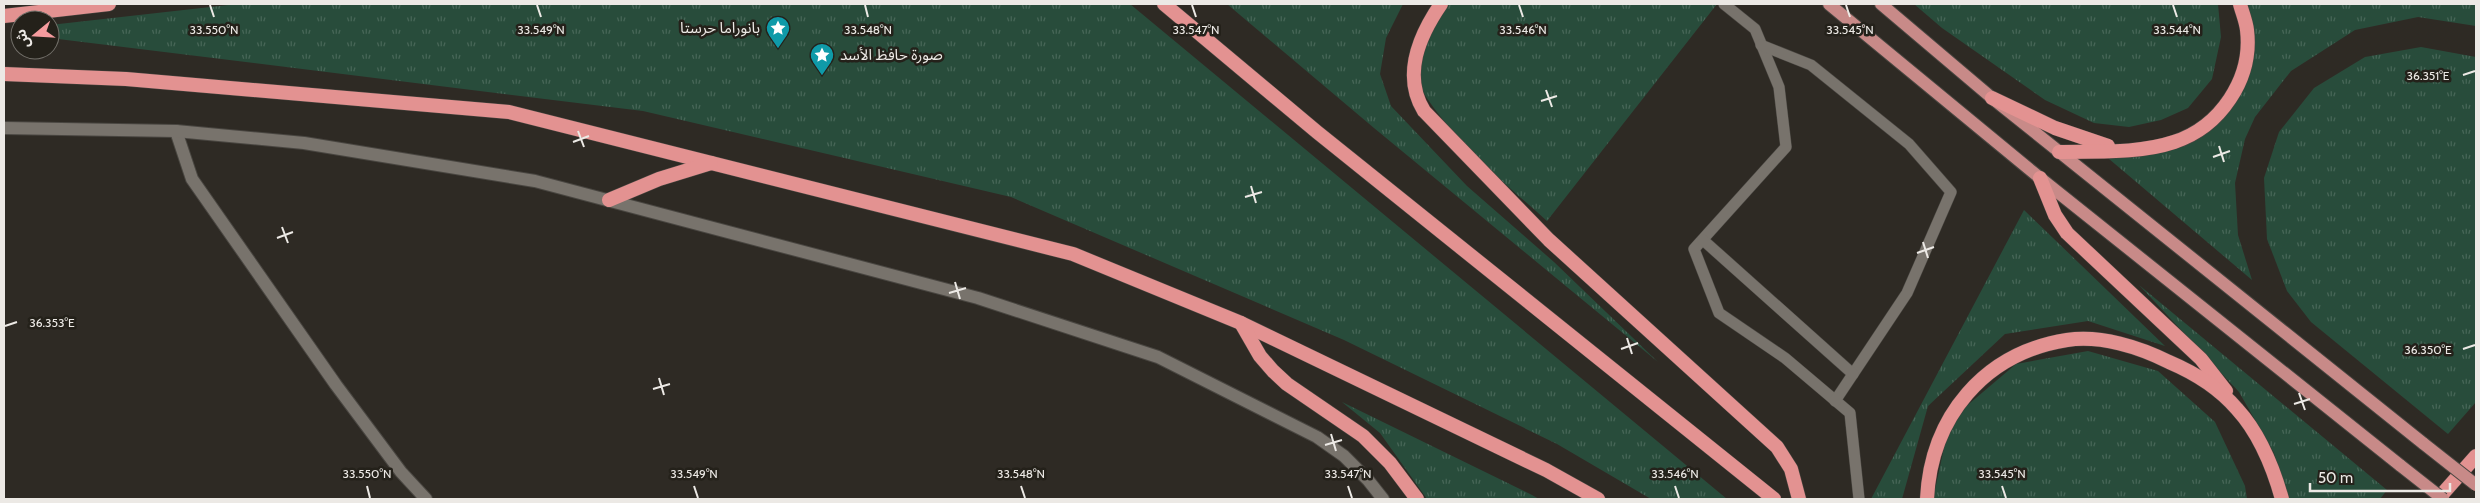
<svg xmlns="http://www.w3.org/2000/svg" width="2480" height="503" font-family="Cabin,'Noto Sans Arabic',sans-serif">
<defs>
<pattern id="park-tufts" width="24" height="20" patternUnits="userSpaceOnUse" patternTransform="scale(1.25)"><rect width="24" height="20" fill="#284c3b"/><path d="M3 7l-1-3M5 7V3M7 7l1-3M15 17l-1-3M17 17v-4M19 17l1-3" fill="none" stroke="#476657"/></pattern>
</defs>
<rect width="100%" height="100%" fill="#2e2a24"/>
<!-- park -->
<g fill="url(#park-tufts)">
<path d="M 237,4 L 1130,4 L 1727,499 L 1651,499 L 1557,444 L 1344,340 L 1011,197 L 643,111 L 50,38 L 50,25 Z"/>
<path d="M 1227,4 L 1403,4 L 1386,38 L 1380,74 L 1391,106 L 1467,186 L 1554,262 L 1658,362 L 1374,128 Z"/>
<path d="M 1442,4 L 1717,4 L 1547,221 C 1499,178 1440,130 1412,72 Z"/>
<path d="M 1914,4 L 2218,4 L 2221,37 L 2212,79 L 2188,108 L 2161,120 L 2129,127 L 2094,123 L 2045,100 L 1942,28 Z"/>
<path d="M 2244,4 L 2476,4 L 2476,26 L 2418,17 L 2355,30 L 2291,71 L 2255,117 L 2245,139 L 2235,183 L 2238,235 L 2252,280 L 2102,153 L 2195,137 L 2240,73 Z"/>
<path d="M 2421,47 L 2476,57 L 2476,402 L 2448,434 L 2311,322 L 2287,291 L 2267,239 L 2264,178 L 2279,132 L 2314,88 L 2365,57 Z"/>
<path d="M 2024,210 L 2165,346 L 2088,321 L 2005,334 L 1928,406 L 1902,499 L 1871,499 Z"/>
<path d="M 2139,285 L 2387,490 L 2380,499 L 2286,499 L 2274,453 L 2239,392 Z"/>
<path d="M 2088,351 L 2158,371 L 2215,422 L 2245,486 L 2247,499 L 1933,499 L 1950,420 L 2016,364 Z"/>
<path d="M 1342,402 L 1532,495 L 1539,499 L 1427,499 L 1380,433 Z"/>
</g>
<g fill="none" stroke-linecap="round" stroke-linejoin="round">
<!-- service casing -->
<g stroke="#494641" stroke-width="12">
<g id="service">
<path d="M 1724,4 L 1755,29 L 1779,87 L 1786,147 L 1694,249 L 1719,313 L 1785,358 L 1850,413 L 1859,499"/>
<path d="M 1761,45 L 1811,65 L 1909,144 L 1951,192 L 1907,293 L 1835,401"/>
<path d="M 1703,240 L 1853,374"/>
</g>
</g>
<!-- minor casing -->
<g stroke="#494641" stroke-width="14">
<path id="minor" d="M 176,131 L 192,179 L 336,385 L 401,472 L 426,499"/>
</g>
<!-- tertiary casing -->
<g stroke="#494641" stroke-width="14">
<path id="tertiary" d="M 4,128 L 176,131 L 304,143 L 535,181 L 978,298 L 1158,357 L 1317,437 L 1344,456 L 1368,480 L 1383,499"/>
</g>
<!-- primary casing -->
<g stroke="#494641" stroke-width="14">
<g id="primary">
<path d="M 1829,4 L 2040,178 L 2401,466"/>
<path d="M 1881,4 L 1992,98 L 2424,444"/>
</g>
</g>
<!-- trunk casing -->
<g stroke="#494641" stroke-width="15">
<g id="trunk">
<path d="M 1164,4 L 1317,132 L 1774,499"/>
<path d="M 1441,4 C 1419,36 1402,75 1424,111 L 1549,240 L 1777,447 L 1791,469 L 1799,499"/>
<path d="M 4,16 L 109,4"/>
<path d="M 4,74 L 126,79 L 509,112 L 1073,254 L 1241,323 L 1546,470 L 1598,499"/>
<path d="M 1992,98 L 2055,128 L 2108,146"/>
<path d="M 2059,152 C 2096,151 2138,154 2174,142 C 2220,127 2253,79 2247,30 C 2246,21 2242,12 2240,4"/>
<path d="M 2040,178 L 2055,215 L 2067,233 L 2201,359 L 2226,391"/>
<path d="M 609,200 L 659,179 L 711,163"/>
<path d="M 1241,323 L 1260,356 L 1273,371 L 1287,384 L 1363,436 L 1390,463 L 1417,499"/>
<path d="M 1927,499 C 1931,417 1984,353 2067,340 C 2101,335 2139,347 2169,362 C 2195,373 2219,388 2237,409 C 2260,434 2273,467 2282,499"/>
<path d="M 2438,499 L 2476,456"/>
</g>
</g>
<!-- service -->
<use href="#service" stroke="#78736c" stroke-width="11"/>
<!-- minor -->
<use href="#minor" stroke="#78736c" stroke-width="12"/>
<!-- tertiary -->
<use href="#tertiary" stroke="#78736c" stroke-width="12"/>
<!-- primary -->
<use href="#primary" stroke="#c88a88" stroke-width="12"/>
<!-- trunk -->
<use href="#trunk" stroke="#e39291" stroke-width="14"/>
<!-- primary-bridge casing -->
<g stroke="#494641" stroke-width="14" stroke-linecap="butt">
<g id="primary-bridge">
<path d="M 2424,444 L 2476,485"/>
<path d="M 2401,466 L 2443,499"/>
</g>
</g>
<!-- primary-bridge -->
<use href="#primary-bridge" stroke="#c88a88" stroke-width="12"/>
</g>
<!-- ticks -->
<path fill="none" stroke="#ece9e5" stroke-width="2" d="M 210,5 L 214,17M 537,5 L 541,17M 865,5 L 868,17M 1192,5 L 1196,17M 1519,5 L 1523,17M 1846,5 L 1850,17M 2173,5 L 2177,17M 2463,75 L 2475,71M 1546,90 L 1552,107M 1541,101 L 1557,96M 578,131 L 584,147M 573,142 L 589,136M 2219,146 L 2224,162M 2213,157 L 2230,151M 1251,186 L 1256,203M 1245,197 L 1262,192M 282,227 L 288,243M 277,238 L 293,232M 1923,242 L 1928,258M 1917,253 L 1934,247M 955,282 L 960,299M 949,293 L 966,288M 5,326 L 17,322M 1627,338 L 1632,354M 1621,349 L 1638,343M 2463,349 L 2475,345M 659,378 L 664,395M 653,389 L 670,384M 2299,393 L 2305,410M 2294,404 L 2310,399M 1331,434 L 1336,451M 1325,445 L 1342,440M 367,486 L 370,498M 694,486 L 698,498M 1021,486 L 1025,498M 1348,486 L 1352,498M 1675,486 L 1679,498M 2002,486 L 2006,498"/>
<!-- icons -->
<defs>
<g id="sight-pin" transform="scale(1.25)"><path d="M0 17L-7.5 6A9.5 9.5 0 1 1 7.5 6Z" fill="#0f9aa8" stroke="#24211a"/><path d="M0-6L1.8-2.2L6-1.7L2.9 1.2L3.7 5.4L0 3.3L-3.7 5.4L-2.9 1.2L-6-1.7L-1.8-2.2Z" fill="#fff"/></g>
</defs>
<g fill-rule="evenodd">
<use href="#sight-pin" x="778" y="28"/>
<use href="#sight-pin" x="822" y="55"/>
</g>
<g text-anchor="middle" stroke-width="5" stroke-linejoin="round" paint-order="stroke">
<!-- poi labels -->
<g font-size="15" fill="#ece9e5" stroke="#24211a" text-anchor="end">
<text x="760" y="33">بانوراما حرستا</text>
<text x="840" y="60" text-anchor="start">صورة حافظ الأسد</text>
</g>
</g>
<g font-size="12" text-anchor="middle" fill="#ece9e5" stroke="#24211a" stroke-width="5" stroke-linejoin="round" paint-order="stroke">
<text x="214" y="34">33.550°N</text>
<text x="541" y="34">33.549°N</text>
<text x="868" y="34">33.548°N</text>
<text x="1196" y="34">33.547°N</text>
<text x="1523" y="34">33.546°N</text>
<text x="1850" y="34">33.545°N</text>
<text x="2177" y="34">33.544°N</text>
<text x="2428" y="80">36.351°E</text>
<text x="52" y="327">36.353°E</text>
<text x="2428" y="354">36.350°E</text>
<text x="367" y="478">33.550°N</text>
<text x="694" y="478">33.549°N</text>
<text x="1021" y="478">33.548°N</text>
<text x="1348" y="478">33.547°N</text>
<text x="1675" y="478">33.546°N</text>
<text x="2002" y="478">33.545°N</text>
</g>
<!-- border -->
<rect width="2480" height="503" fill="none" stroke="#ece9e5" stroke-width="10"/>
<!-- north arrow -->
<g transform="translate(35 35) rotate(252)"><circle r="24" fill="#24211a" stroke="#74716b"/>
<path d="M0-4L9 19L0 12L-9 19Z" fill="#f59b9e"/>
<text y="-8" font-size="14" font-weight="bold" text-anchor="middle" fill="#ece9e5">ش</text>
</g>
<!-- scale -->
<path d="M2310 483v8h140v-8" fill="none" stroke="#ece9e5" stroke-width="2.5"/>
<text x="2318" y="483" font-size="15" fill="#ece9e5" stroke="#24211a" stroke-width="4" paint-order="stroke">50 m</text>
</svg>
